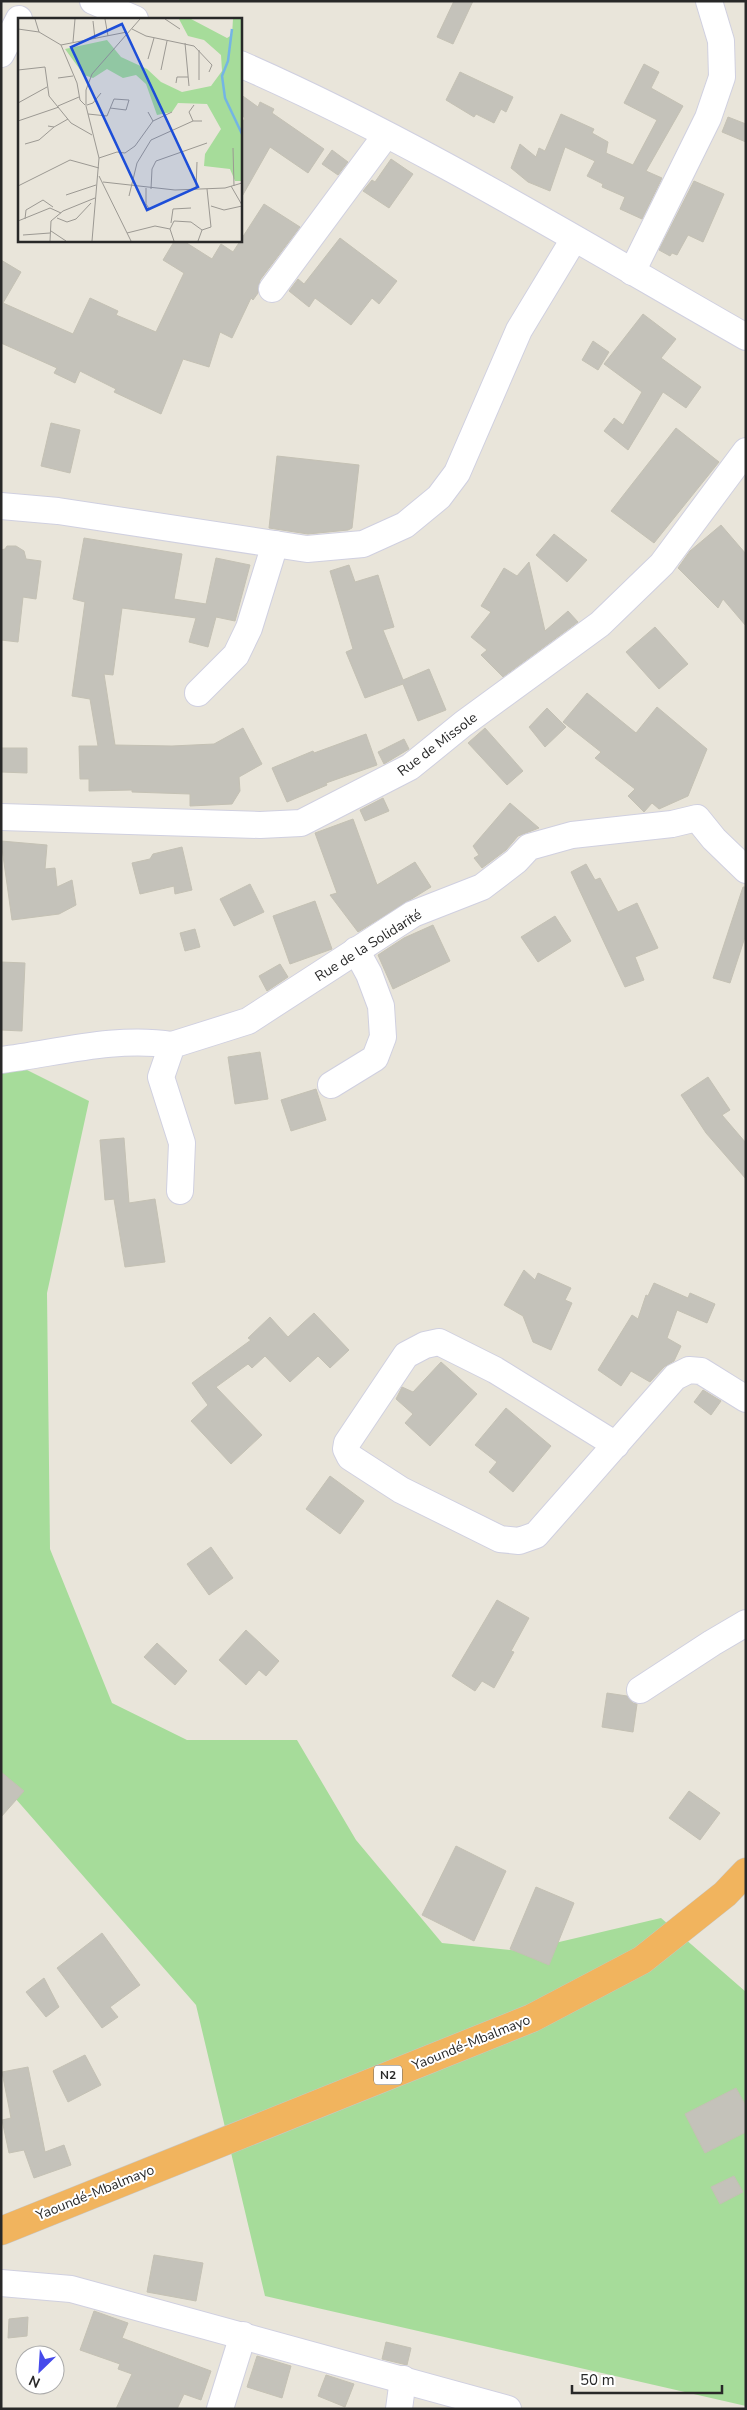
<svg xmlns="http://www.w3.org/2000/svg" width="747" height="2410" font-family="'Nunito Sans',sans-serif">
<rect width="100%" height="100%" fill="#e9e5da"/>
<!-- green -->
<path fill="#a6dc9a" d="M 1,1066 L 25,1069 L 89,1101 L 47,1293 L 50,1549 L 112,1703 L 187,1740 L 297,1740 L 356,1840 L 442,1943 L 521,1951 L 661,1918 L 746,1992 L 746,2406 L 265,2296 L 196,2005 L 1,1782 Z"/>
<!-- building -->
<g fill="#c4c2ba" stroke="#c4c1b4">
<path d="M 454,1 L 473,1 L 453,44 L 437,37 Z"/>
<path d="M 644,64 L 659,72 L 651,88 L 683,106 L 646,171 L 662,178 L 642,219 L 620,209 L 625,197 L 602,187 L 603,184 L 587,176 L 595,161 L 565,147 L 550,191 L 528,182 L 511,168 L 520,144 L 536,157 L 539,148 L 545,151 L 561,114 L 594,129 L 592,133 L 608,142 L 606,153 L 633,165 L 657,120 L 624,103 Z"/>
<path d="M 460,72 L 513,97 L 506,112 L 501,109 L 494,123 L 476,114 L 474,117 L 446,100 Z"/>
<path d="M 240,94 L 258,107 L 260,102 L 274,109 L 272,113 L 324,149 L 308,173 L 270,147 L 240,200 L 240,127 L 245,118 L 240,114 Z"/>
<path d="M 728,117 L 746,124 L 746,142 L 722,132 Z"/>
<path d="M 332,150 L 348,162 L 338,175 L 322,164 Z"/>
<path d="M 391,159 L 413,174 L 389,208 L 363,191 L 372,180 L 375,182 Z"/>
<path d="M 694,181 L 724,194 L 703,242 L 688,235 L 677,255 L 672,253 L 670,256 L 659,250 Z"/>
<path d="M 264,204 L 300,227 L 260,280 L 258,293 L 253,300 L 251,298 L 232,338 L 220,332 L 209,367 L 183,359 L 161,414 L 114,392 L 116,389 L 80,371 L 75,383 L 54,373 L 57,368 L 1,343 L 1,260 L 21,272 L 3,303 L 73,334 L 90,298 L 118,311 L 116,315 L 156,332 L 184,273 L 163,260 L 175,240 L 182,240 L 212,259 L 221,244 L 233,252 Z"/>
<path d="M 340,238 L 397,281 L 379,304 L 372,298 L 351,325 L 315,298 L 309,307 L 289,291 L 298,279 L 304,284 Z"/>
<path d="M 643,314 L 676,339 L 661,358 L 701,387 L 686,408 L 663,392 L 628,450 L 604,431 L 614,418 L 623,425 L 642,392 L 604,364 Z"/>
<path d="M 593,341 L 609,352 L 598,370 L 582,360 Z"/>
<path d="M 51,423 L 80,430 L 70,473 L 41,466 Z"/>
<path d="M 676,428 L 719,462 L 654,543 L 611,511 Z"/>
<path d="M 277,456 L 359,465 L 352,528 L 348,530 L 308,534 L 269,528 Z"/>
<path d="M 721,525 L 746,554 L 746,626 L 723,599 L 718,608 L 678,568 L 690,551 Z"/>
<path d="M 554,534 L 587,560 L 567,582 L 536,555 Z"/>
<path d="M 84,538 L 182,554 L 174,599 L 206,604 L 216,558 L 250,565 L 235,621 L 216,617 L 208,647 L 189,642 L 196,618 L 122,608 L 113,675 L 104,674 L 115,745 L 172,746 L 214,744 L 243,728 L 262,764 L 239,777 L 240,791 L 232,804 L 190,806 L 190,794 L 132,792 L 132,790 L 89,791 L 89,779 L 80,779 L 79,746 L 98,746 L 90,699 L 72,696 L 85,602 L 73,599 Z"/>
<path d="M 7,546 L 16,546 L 24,551 L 26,559 L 41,561 L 36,599 L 23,597 L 18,642 L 1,640 L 1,550 L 5,549 Z"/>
<path d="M 529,562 L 545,631 L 568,611 L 578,622 L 503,677 L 481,655 L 487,650 L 471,637 L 491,612 L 481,606 L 504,568 L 517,576 Z"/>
<path d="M 349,565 L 355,582 L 378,575 L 394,627 L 383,630 L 403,680 L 429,669 L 446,710 L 418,721 L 403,684 L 365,698 L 346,652 L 353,649 L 330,571 Z"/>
<path d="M 655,627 L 688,664 L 659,689 L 626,652 Z"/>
<path d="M 587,693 L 636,733 L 657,707 L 707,749 L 688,796 L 659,809 L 652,803 L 644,812 L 628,796 L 635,789 L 595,758 L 601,752 L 563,722 Z"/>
<path d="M 547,708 L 566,727 L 545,747 L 529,727 Z"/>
<path d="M 485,728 L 523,771 L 507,785 L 468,743 Z"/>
<path d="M 366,734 L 377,765 L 326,783 L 327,785 L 287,802 L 272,768 L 313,751 L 314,753 Z"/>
<path d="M 404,739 L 409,749 L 384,764 L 378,752 Z"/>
<path d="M 1,748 L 27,748 L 27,773 L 1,772 Z"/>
<path d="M 383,798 L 389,811 L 365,821 L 360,810 Z"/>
<path d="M 510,803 L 539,828 L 518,836 L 506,850 L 482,868 L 474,858 L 479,855 L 473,846 Z"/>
<path d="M 353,819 L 377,885 L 415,862 L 431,887 L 358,932 L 330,895 L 337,893 L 315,833 Z"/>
<path d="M 1,841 L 47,845 L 45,869 L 55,868 L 57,887 L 72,880 L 76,905 L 59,914 L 12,920 Z"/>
<path d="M 182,847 L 192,890 L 175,894 L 174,886 L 140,894 L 132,863 L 150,859 L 153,854 Z"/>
<path d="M 586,864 L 595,880 L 600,878 L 618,912 L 637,903 L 658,948 L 635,957 L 644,980 L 625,987 L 571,872 Z"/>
<path d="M 250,884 L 264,912 L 234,926 L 220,899 Z"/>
<path d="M 743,887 L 746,887 L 746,934 L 730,983 L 713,978 Z"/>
<path d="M 315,901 L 332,949 L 290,964 L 273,916 Z"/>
<path d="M 555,916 L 571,941 L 538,962 L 521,937 Z"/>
<path d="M 433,925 L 450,961 L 393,989 L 378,955 L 404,938 Z"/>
<path d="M 195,929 L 200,947 L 185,951 L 180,933 Z"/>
<path d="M 1,962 L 25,963 L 22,1031 L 1,1030 Z"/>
<path d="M 280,964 L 288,977 L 267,991 L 259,976 Z"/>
<path d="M 260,1052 L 268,1099 L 235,1104 L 228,1057 Z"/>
<path d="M 708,1077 L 730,1110 L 722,1115 L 746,1143 L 746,1179 L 706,1133 L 681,1095 Z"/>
<path d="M 316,1089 L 326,1120 L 291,1131 L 281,1100 Z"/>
<path d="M 124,1138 L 129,1203 L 155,1199 L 165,1262 L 125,1267 L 114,1199 L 105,1200 L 100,1140 Z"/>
<path d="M 524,1270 L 535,1280 L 538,1273 L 571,1288 L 565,1300 L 572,1303 L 551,1350 L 533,1342 L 523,1316 L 504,1305 Z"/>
<path d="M 654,1283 L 688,1298 L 690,1293 L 715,1304 L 707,1323 L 677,1310 L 667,1338 L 681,1346 L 674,1361 L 664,1367 L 650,1382 L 631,1371 L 621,1386 L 598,1370 L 632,1315 L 638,1319 L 646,1295 L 648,1296 Z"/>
<path d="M 314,1313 L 349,1350 L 330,1368 L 318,1356 L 290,1382 L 265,1356 L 252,1368 L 248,1364 L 216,1387 L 262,1435 L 231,1464 L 191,1421 L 208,1405 L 192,1383 L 251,1340 L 248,1338 L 270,1317 L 288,1337 Z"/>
<path d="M 441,1362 L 477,1394 L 430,1446 L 405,1423 L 413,1414 L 396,1399 L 402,1387 L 413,1392 Z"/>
<path d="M 703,1390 L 721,1401 L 711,1415 L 694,1402 Z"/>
<path d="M 506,1408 L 551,1446 L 513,1492 L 489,1472 L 497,1462 L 475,1445 Z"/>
<path d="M 330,1476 L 364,1501 L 340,1534 L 306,1509 Z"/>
<path d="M 211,1547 L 233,1578 L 209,1595 L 187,1564 Z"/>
<path d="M 497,1600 L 529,1618 L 511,1651 L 514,1652 L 494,1688 L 482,1681 L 475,1691 L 452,1676 Z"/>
<path d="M 246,1630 L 279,1661 L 266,1676 L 259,1670 L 246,1685 L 219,1660 Z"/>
<path d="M 157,1643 L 187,1671 L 175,1685 L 144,1657 Z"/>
<path d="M 607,1693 L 627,1696 L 633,1703 L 637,1704 L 633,1732 L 602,1727 Z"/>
<path d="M 1,1772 L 24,1791 L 1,1817 Z"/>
<path d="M 689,1791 L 720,1813 L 700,1840 L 669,1818 Z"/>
<path d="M 456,1846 L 506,1871 L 474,1941 L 422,1915 Z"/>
<path d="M 536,1887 L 574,1903 L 549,1965 L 510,1949 Z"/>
<path d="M 102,1933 L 140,1985 L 110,2007 L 118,2017 L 102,2028 L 57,1968 Z"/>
<path d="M 44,1978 L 59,2007 L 46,2017 L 26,1992 Z"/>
<path d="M 85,2055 L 101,2085 L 68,2102 L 53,2071 Z"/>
<path d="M 28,2067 L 45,2152 L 64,2145 L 71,2165 L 34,2178 L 24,2150 L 9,2153 L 2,2120 L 11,2118 L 2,2072 Z"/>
<path d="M 736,2088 L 746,2106 L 746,2132 L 705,2153 L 685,2114 Z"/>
<path d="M 734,2176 L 743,2192 L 720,2204 L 711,2187 Z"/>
<path d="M 154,2255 L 203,2263 L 196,2301 L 147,2292 Z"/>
<path d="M 94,2311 L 128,2323 L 122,2338 L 211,2371 L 201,2400 L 184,2394 L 177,2409 L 116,2409 L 132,2374 L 118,2369 L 120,2364 L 80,2350 Z"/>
<path d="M 28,2317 L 27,2336 L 8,2338 L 9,2319 Z"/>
<path d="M 386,2342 L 411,2348 L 407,2365 L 382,2359 Z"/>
<path d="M 257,2356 L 291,2366 L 282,2398 L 247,2387 Z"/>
<path d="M 326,2375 L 354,2384 L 345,2407 L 318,2396 Z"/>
</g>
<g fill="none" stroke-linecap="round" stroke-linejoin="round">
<!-- minor casing -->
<g stroke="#d0d0e0" stroke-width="28">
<g id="minor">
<path d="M 93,1 L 135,19"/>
<path d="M 1,54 L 19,19"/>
<path d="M 240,64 C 414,140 581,243 746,337"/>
<path d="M 632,272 L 708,118 L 722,77 L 721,41 L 709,1"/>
<path d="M 272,289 L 386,135"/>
<path d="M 1,506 L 58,511 L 307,549 L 363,544 L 405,525 L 439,497 L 457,473 L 519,330 L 574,239"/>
<path d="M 198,693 L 236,655 L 249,628 L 275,544"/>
<path d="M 1,817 L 260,825 L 301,823 L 410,767 L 463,724 L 600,624 L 662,564 L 746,451"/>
<path d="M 1,1060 C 57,1053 116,1036 172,1045"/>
<path d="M 331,1085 L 375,1058 L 383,1037 L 381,1006 L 369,974 L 356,950"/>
<path d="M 180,1191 L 182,1143 L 161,1077 L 172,1045 L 248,1021 L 413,914 L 482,887 L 516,861 L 529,847 L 572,835 L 672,824 L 697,818 L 714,839 L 746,870"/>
<path d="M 616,1445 L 495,1370 L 439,1342 L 425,1345 L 406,1355 L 347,1443 L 346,1449 L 350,1457 L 401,1490 L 500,1539 L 519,1541 L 536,1535 L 675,1377 L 689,1370 L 701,1371 L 746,1399"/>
<path d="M 640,1690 L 712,1643 L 746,1623"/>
<path d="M 1,2283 L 71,2289 L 508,2409"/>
<path d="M 220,2409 L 243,2335"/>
<path d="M 399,2409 L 403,2379"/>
</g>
</g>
<!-- highway casing -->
<g stroke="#c7c7c7" stroke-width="29">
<path id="highway" d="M 1,2231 L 532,2018 L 642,1960 L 725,1894 L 746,1872"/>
</g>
<!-- minor -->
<use href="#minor" stroke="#fff" stroke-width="26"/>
<!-- highway -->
<use href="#highway" stroke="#f1b45e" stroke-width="28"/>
</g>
<g text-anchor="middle" stroke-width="4" stroke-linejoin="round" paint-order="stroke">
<!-- shield labels -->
<rect fill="#fff" stroke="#686868" stroke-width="1" x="374" y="2065.5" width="28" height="19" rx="4"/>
<g font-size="12" font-weight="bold" fill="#282828">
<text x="388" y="2079">N2</text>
</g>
<!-- street labels -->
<g font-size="14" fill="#282828" stroke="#fff">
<text transform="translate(437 744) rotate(-37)" y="5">Rue de Missole</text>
<text transform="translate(368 945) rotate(-32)" y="5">Rue de la Solidarité</text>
<text transform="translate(471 2042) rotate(-22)" y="5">Yaoundé-Mbalmayo</text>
<text transform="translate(95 2192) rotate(-22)" y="5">Yaoundé-Mbalmayo</text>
</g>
</g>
<!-- overview -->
<g transform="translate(18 18)">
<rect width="224" height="224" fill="#e9e5da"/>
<path d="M 161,1 L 173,1 L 209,20 L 214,17 L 215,1 L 224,1 L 224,163 L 217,163 L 212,151 L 186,148 L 187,136 L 203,111 L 189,86 L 160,85 L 154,94 L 139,97 L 128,66 L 118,57 L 105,60 L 89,51 L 75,60 L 66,57 L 47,31 L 89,22 L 103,39 L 129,51 L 143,64 L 164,74 L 193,68 L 204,53 L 203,37 L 186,22 L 170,18 Z" fill="#a6dc9a"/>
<path fill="none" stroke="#74b5e4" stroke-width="2.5" d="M 214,11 L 210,43 L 204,58 L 207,80 L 224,116"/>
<path fill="none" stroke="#9c9993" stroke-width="1" d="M 17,1 L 21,14 L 43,27 L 109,14M 87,1 L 90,18M 147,1 L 162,11M 75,3 L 77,21M 0,11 L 21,14M 114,11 L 128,18 L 176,28 L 194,47 L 191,54M 55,24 L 57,1M 167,25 L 171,68M 43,27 L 59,65 L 62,82 L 67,87M 130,41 L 136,20M 0,52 L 27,49 L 31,78 L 53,105 L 74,117M 143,52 L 149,23M 40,60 L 55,58M 181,62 L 181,32M 158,65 L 159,59 L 170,59M 0,85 L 29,69M 69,87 L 75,85 L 83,75M 40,88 L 61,79M 70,96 L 89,98 L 96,81 L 111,82 L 108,92 L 92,90M 0,103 L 41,89M 135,103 L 154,94M 175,103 L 171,94 L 176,87M 30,108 L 36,109 L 50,101M 7,126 L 21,122 L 36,109M 215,130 L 216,168M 81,140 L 99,134 L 107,135 L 117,128 L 135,103 L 130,94M 81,158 L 113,223M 85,164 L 157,172 L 207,170 L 224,165M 0,168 L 52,142 L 81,150M 213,168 L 224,187M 128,170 L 128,186 L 132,192M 133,171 L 134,151 L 138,143 L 189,125M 178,171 L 179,144M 48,177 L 78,167M 111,178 L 119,145 L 133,122 L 175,103 L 184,103M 193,188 L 206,192 L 224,188M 39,200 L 49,204 L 58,201 L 73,185M 7,201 L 8,192 L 25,182 L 35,189M 0,203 L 32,190 L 43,195M 153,205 L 155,191 L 173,190M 33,213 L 48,223M 109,215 L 137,208 L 152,211M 5,217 L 32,215M 32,223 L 33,203 L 45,193 L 77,180M 74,223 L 81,140 L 68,88 L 68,72 L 74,56 L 122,1M 156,223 L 152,211 L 156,203 L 173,204 L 184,212M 180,223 L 184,212 L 193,209 L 189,171"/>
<path fill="#1d4ed8" fill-opacity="0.15" stroke="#1d4ed8" stroke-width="2.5" d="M 104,6 L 180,169 L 129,192 L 53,29 Z"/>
<rect width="224" height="224" fill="none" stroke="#282828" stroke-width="2.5"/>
</g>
<!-- border -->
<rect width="747" height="2410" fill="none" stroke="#282828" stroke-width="5"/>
<!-- north arrow -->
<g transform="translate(40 2370) rotate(205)"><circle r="24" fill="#ffffff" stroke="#a9a9a9"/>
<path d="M0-4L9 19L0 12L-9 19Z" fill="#464aeb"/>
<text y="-8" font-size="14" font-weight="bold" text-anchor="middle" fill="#282828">N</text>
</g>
<!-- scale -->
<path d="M572 2385v8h150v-8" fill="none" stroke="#282828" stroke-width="2.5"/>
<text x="580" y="2385" font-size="15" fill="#282828" stroke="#ffffff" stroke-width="4" paint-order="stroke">50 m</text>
</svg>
